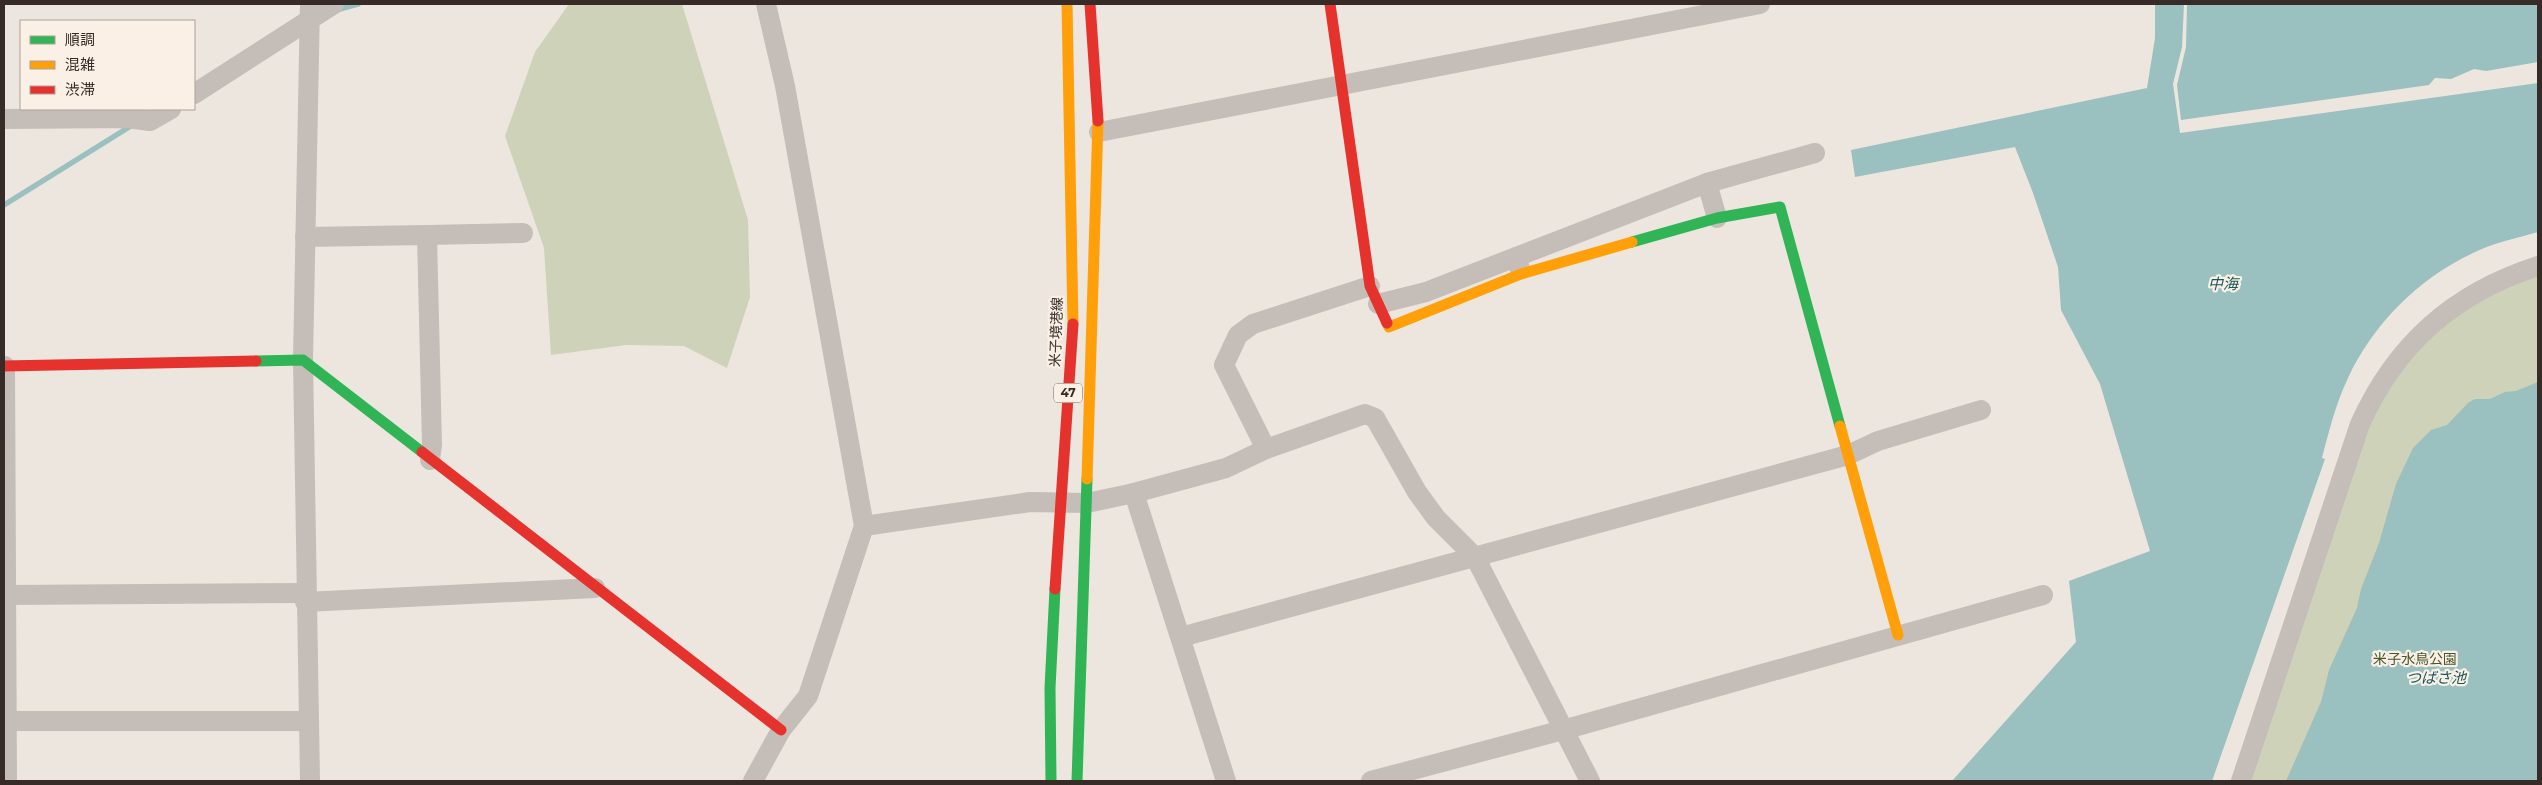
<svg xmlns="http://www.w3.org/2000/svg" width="2542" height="785" font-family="Montserrat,'Noto Sans JP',sans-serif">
<rect width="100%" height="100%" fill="#ede6df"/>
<!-- green -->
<g fill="#ced2b8">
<path d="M 569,4 L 682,4 L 748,220 L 750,297 L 727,368 L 684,346 L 626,345 L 551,355 L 544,248 L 505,136 L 535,52 Z"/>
<path d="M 2538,271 L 2538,781 L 2246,781 L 2380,393 L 2452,313 Z"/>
</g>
<!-- water -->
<g fill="#9ac0bf">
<path d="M 2155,4 L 2184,4 L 2182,47 L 2173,84 L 2180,133 L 2538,83 L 2538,232 C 2517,238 2493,243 2473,253 C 2419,278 2373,324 2348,378 C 2336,403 2329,431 2322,458 L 2325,459 L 2212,781 L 1952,781 L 2076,642 L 2069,581 L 2150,551 L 2100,384 L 2061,310 L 2058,267 L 2033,193 L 2015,147 L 1855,177 L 1851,150 L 2147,88 L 2155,38 Z"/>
<path d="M 2187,4 L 2538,4 L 2538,62 L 2486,71 L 2474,69 L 2451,79 L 2435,78 L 2429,85 L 2181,120 L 2177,85 L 2186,47 Z"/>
<path d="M 2538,382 L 2538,781 L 2286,781 L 2321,702 L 2329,670 L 2357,608 L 2361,589 L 2379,543 L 2396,484 L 2413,448 L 2431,430 L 2447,425 L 2468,403 L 2475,399 L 2490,399 L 2505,392 L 2516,391 Z"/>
</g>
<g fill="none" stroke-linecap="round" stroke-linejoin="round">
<!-- stream -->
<g stroke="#9ac0bf" stroke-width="5.5">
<path d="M 336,10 L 358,4"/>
<path d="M 4,205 L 134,124"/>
</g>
<!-- street -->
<g stroke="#c5beb8" stroke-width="20">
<path d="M 310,4 L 303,360 L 310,781"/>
<path d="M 194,94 L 334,4"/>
<path d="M 4,119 L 128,118 L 150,121 L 171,109"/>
<path d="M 1099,132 L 1760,4"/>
<path d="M 1707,183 L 1815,153"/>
<path d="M 427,235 L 523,233"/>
<path d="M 305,237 L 427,235 L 432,445 L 430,460"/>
<path d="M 1516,257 L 1707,183 L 1717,218"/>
<path d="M 1378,304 L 1426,292 L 1516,257 L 1520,269"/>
<path d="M 5,366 L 7,781"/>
<path d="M 1266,449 L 1224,365 L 1238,335 L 1253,324 L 1370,286"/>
<path d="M 1134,493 L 1226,468 L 1266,449 L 1365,414 L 1375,418 L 1417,492 L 1436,518 L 1475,557 L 1590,781"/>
<path d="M 864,526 L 1030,502 L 1087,503 L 1134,493 L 1226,781"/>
<path d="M 4,595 L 305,593"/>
<path d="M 305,602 L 595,588"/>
<path d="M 1181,637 L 1848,455 L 1878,441 L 1981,410"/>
<path d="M 4,721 L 308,721"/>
<path d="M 753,781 L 781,730 L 808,696 L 864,526 L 785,86 L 766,4"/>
<path d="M 1371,781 L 1563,730 L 2043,595"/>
<path d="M 2241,781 L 2360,424 C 2396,344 2454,293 2538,266"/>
</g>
<!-- fast -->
<g stroke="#30b455" stroke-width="11">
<path d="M 1632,242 L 1717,218 L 1780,207 L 1840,426"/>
<path d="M 256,361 L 303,360 L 422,452"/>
<path d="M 1051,781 L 1050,688 L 1055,589"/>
<path d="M 1077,781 L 1087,479"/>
</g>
<!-- slow -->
<g stroke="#ff9f0a" stroke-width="11">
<path d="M 1067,4 L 1073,324"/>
<path d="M 1387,323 L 1389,327 L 1521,274 L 1632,242"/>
<path d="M 1840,426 L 1898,635"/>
<path d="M 1087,479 L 1098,121"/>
</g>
<!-- jam -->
<g stroke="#e5322d" stroke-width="11">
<path d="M 1090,4 L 1098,121"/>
<path d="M 1330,4 L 1370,286 L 1387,323"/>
<path d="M 4,366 L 256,361"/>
<path d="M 422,452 L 781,730"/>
<path d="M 1055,589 L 1073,324"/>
</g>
</g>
<g text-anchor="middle" stroke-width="4.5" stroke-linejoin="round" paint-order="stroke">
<!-- shield labels -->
<rect fill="#faf0e6" stroke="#716660" stroke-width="1" x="1054" y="383.5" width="28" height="19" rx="4"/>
<g font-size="12" font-weight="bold" fill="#362b26">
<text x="1068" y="397">47</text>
</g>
<!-- street labels -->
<g font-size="14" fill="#362b26" stroke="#faf0e6">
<text transform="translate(1056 332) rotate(-88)" y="5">米子境港線</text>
</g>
<!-- park labels -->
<g font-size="14" fill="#465629" stroke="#faf0e6">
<text x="2415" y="664">米子水鳥公園</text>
</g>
<!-- water labels -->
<g font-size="15" font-style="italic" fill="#1a575a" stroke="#faf0e6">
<text x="2223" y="289">中海</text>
<text x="2436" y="683">つばさ池</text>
</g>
</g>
<!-- border -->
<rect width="2542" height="785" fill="none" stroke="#362b26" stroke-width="10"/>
<!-- legend -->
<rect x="20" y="20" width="175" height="90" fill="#faf0e6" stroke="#aca199"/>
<rect x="30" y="36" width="25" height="8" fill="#30b455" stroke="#aca199"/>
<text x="65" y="45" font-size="15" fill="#362b26">順調</text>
<rect x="30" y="61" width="25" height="8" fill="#ff9f0a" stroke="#aca199"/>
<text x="65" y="70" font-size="15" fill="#362b26">混雑</text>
<rect x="30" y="86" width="25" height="8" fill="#e5322d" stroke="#aca199"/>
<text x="65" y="95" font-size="15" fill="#362b26">渋滞</text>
</svg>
